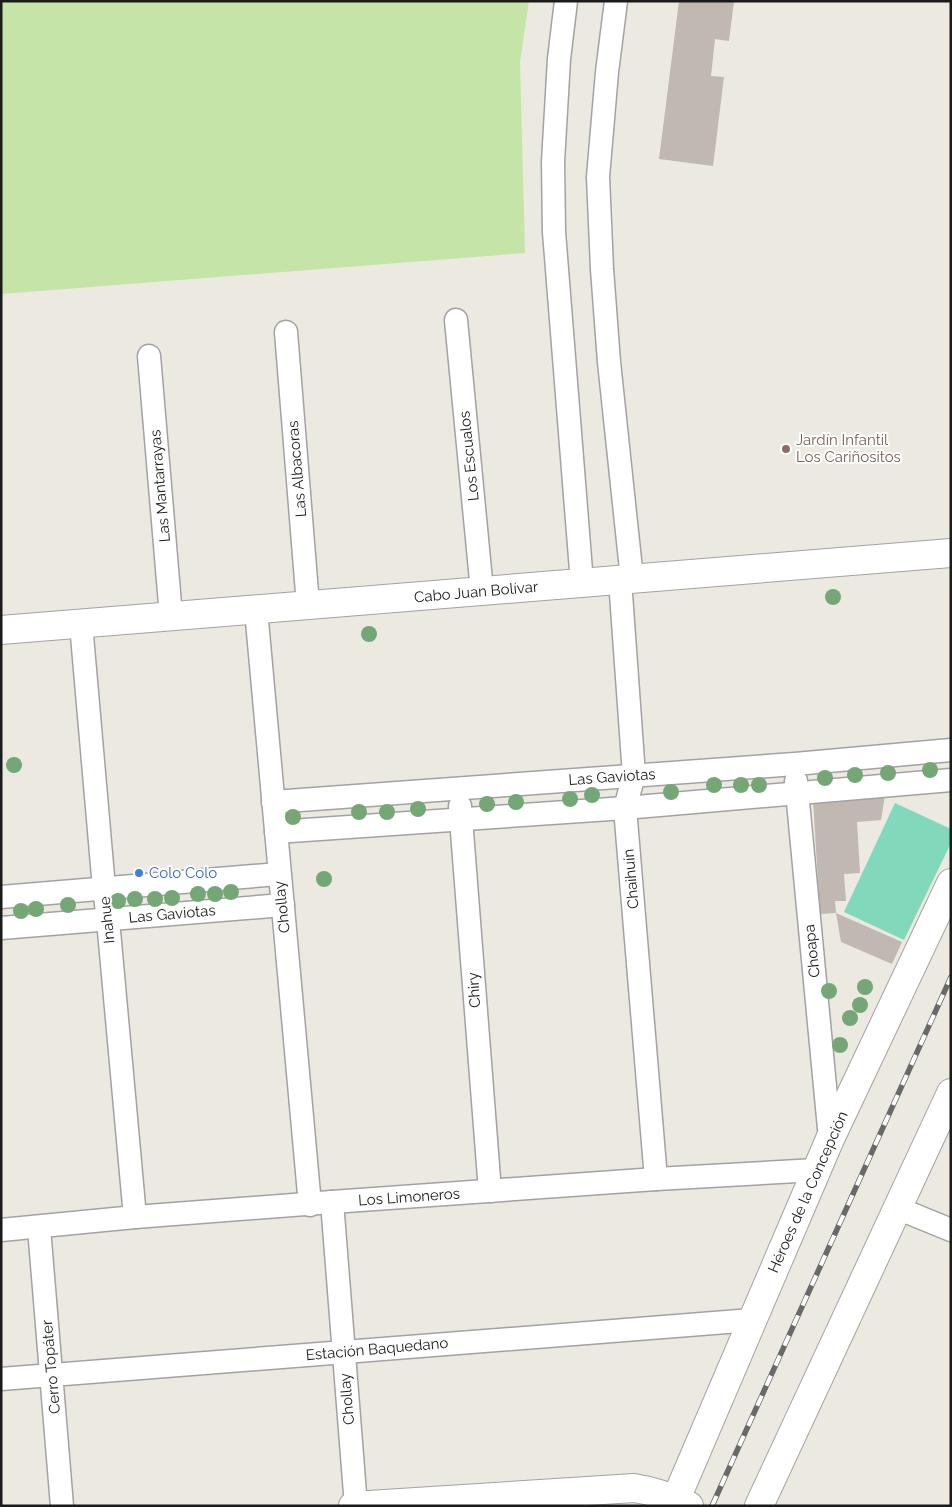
<svg xmlns="http://www.w3.org/2000/svg" width="952" height="1507" font-family="Raleway,sans-serif">
<rect width="100%" height="100%" fill="#ece9e1"/>
<!-- grass -->
<path fill="#c4e4a8" d="M 1,1 L 529,1 L 520,62 L 525,253 L 1,294 Z"/>
<!-- pitch -->
<path fill="#82d8ba" d="M 895,803 L 951,829 L 951,843 L 904,940 L 844,912 Z"/>
<!-- building -->
<g fill="#c0b8b1">
<path d="M 679,1 L 734,1 L 729,41 L 715,39 L 711,76 L 724,77 L 713,166 L 659,159 Z"/>
<path d="M 885,795 L 881,820 L 857,822 L 860,873 L 844,874 L 846,901 L 835,901 L 836,913 L 902,942 L 892,964 L 841,942 L 836,913 L 820,914 L 813,800 Z"/>
</g>
<g fill="none" stroke-linecap="round" stroke-linejoin="round">
<!-- minor casing -->
<g stroke="#a2a2a2" stroke-width="25">
<g id="minor">
<path d="M 566,1 L 559,59 L 553,162 L 554,232 L 582,583"/>
<path d="M 616,1 L 607,72 L 598,177 L 602,269 L 609,362 L 632,579"/>
<path d="M 456,320 L 482,591"/>
<path d="M 286,332 L 308,605"/>
<path d="M 149,356 L 171,616"/>
<path d="M 620,580 L 634,775 L 625,808 L 656,1179"/>
<path d="M 256,610 L 310,1205"/>
<path d="M 81,624 L 104,888 L 108,920 L 135,1217"/>
<path d="M 796,781 L 830,1139"/>
<path d="M 273,802 L 795,764 L 951,750"/>
<path d="M 460,806 L 490,1191"/>
<path d="M 276,832 L 625,808 L 951,780"/>
<path d="M 1,897 L 279,874"/>
<path d="M 1,928 L 283,905"/>
<path d="M 332,1202 L 356,1506"/>
<path d="M 897,1208 L 951,1230"/>
<path d="M 39,1228 L 62,1506"/>
<path d="M 1,1230 L 135,1217 L 332,1202 L 656,1179 L 816,1170"/>
<path d="M 1,1379 L 752,1320"/>
</g>
</g>
<!-- tertiary casing -->
<g stroke="#a2a2a2" stroke-width="30">
<g id="tertiary">
<path d="M 1,630 L 951,553"/>
<path d="M 353,1506 L 634,1488 C 654,1491 671,1497 689,1506"/>
<path d="M 673,1506 L 830,1139 L 951,883"/>
<path d="M 759,1506 L 951,1093"/>
</g>
</g>
<!-- minor -->
<use href="#minor" stroke="#fff" stroke-width="22"/>
<!-- tertiary -->
<use href="#tertiary" stroke="#fff" stroke-width="28"/>
<!-- rail casing -->
<g stroke="#696969" stroke-width="5.5">
<path id="rail" d="M 712,1506 L 951,977"/>
</g>
<!-- rail -->
<use href="#rail" stroke="#fff" stroke-width="4" stroke-dasharray="11" stroke-linecap="butt"/>
</g>
<!-- trees -->
<g fill="#74a775">
<circle cx="833" cy="597" r="8"/>
<circle cx="369" cy="634" r="8"/>
<circle cx="14" cy="765" r="8"/>
<circle cx="930" cy="770" r="8"/>
<circle cx="888" cy="773" r="8"/>
<circle cx="855" cy="775" r="8"/>
<circle cx="825" cy="778" r="8"/>
<circle cx="714" cy="785" r="8"/>
<circle cx="741" cy="785" r="8"/>
<circle cx="759" cy="785" r="8"/>
<circle cx="671" cy="792" r="8"/>
<circle cx="592" cy="795" r="8"/>
<circle cx="570" cy="799" r="8"/>
<circle cx="516" cy="802" r="8"/>
<circle cx="487" cy="804" r="8"/>
<circle cx="418" cy="809" r="8"/>
<circle cx="359" cy="812" r="8"/>
<circle cx="387" cy="812" r="8"/>
<circle cx="293" cy="817" r="8"/>
<circle cx="324" cy="879" r="8"/>
<circle cx="231" cy="892" r="8"/>
<circle cx="198" cy="894" r="8"/>
<circle cx="215" cy="894" r="8"/>
<circle cx="172" cy="898" r="8"/>
<circle cx="135" cy="899" r="8"/>
<circle cx="155" cy="899" r="8"/>
<circle cx="118" cy="901" r="8"/>
<circle cx="68" cy="905" r="8"/>
<circle cx="36" cy="909" r="8"/>
<circle cx="21" cy="911" r="8"/>
<circle cx="865" cy="987" r="8"/>
<circle cx="829" cy="991" r="8"/>
<circle cx="860" cy="1005" r="8"/>
<circle cx="850" cy="1018" r="8"/>
<circle cx="840" cy="1045" r="8"/>
</g>
<!-- markers -->
<circle fill="#8d6e63" stroke="#fff" stroke-width="2" cx="786" cy="449" r="5"/>
<circle fill="#3f7fe0" stroke="#fff" stroke-width="2" cx="139" cy="873" r="5"/>
<g text-anchor="middle" stroke-width="4" stroke-linejoin="round" paint-order="stroke">
<!-- education labels -->
<g font-size="15" fill="#785e54" stroke="#fff" text-anchor="start">
<text x="796" y="445">Jardín Infantil<tspan x="796" dy="17">Los Cariñositos</tspan></text>
</g>
<!-- street labels -->
<g font-size="15" fill="#1b1b1b" stroke="#fff">
<text transform="translate(469 456) rotate(-96)" y="5">Los Escualos</text>
<text transform="translate(297 469) rotate(-95)" y="5">Las Albacoras</text>
<text transform="translate(160 486) rotate(-95)" y="5">Las Mantarrayas</text>
<text transform="translate(476 592) rotate(-5)" y="5">Cabo Juan Bolívar</text>
<text transform="translate(612 777) rotate(-4)" y="5">Las Gaviotas</text>
<text transform="translate(631 879) rotate(-95)" y="5">Chaihuín</text>
<text transform="translate(282 907) rotate(-96)" y="5">Chollay</text>
<text transform="translate(172 914) rotate(-5)" y="5">Las Gaviotas</text>
<text transform="translate(107 920) rotate(-96)" y="5">Inahue</text>
<text transform="translate(812 951) rotate(-96)" y="5">Choapa</text>
<text transform="translate(474 990) rotate(-94)" y="5">Chiry</text>
<text transform="translate(808 1192) rotate(-66)" y="5">Héroes de la Concepción</text>
<text transform="translate(409 1197) rotate(-4)" y="5">Los Limoneros</text>
<text transform="translate(377 1349) rotate(-5)" y="5">Estación Baquedano</text>
<text transform="translate(51 1367) rotate(-95)" y="5">Cerro Topáter</text>
<text transform="translate(347 1399) rotate(-95)" y="5">Chollay</text>
</g>
<!-- shop labels -->
<g font-size="15" fill="#366cbe" stroke="#fff" text-anchor="start">
<text x="149" y="878">Colo Colo</text>
</g>
</g>
<!-- border -->
<rect width="952" height="1507" fill="none" stroke="#1b1b1b" stroke-width="5"/>
</svg>
